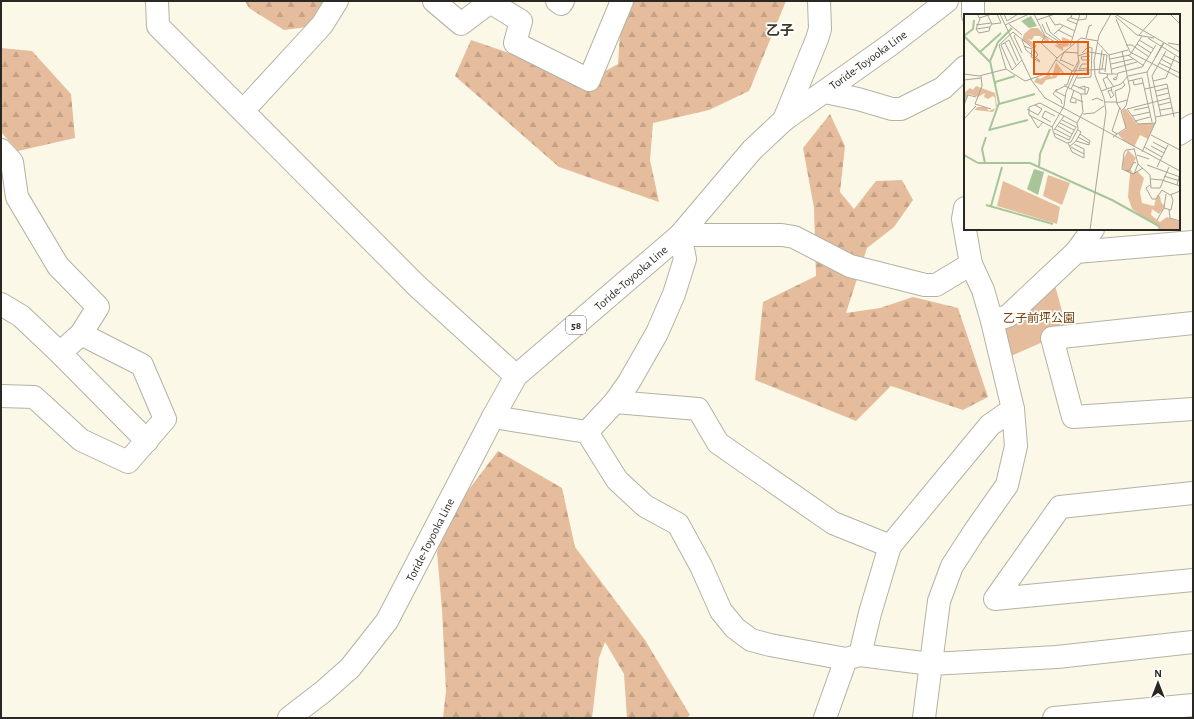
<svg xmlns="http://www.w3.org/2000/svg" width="1194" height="719" font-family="'Alegreya Sans','Noto Sans JP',sans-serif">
<defs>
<pattern id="forest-firs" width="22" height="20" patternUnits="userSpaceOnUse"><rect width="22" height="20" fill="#e6bd9c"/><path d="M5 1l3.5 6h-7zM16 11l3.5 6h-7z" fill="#c5a286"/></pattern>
</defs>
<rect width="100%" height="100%" fill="#fbf8e8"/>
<!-- green -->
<path fill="#e6bd9c" d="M 1052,274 L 1069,337 L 1052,338 L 1002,360 L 992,321 Z"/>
<!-- forest -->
<g fill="url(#forest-firs)">
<path d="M 245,1 L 327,1 L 322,25 L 284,30 L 249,8 Z"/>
<path d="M 622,1 L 786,1 L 749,91 L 709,110 L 653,123 L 650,160 L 659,202 L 559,167 L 455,76 L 471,40 L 589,80 L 618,64 Z"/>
<path d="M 1,48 L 32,51 L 71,94 L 75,138 L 18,151 L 1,132 Z"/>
<path d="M 830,114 L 845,146 L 840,192 L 854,209 L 876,181 L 902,180 L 913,200 L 894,227 L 867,248 L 846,313 L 880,308 L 913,297 L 958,308 L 988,397 L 963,410 L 891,386 L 856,421 L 755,380 L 763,302 L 816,276 L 814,208 L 803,148 Z"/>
<path d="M 498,451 L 562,488 L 575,547 L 645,640 L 690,715 L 686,718 L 627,718 L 624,674 L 605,642 L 599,658 L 592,718 L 443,718 L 446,691 L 442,610 L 437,552 L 454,509 Z"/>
</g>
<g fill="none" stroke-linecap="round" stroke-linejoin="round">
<!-- minor casing -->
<g stroke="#b5b2a3" stroke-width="24">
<g id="minor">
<path d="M 157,1 L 158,26 L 417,286 L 516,376"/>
<path d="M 434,1 L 461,24 L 490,2 L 521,21 L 515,43 L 589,80 L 622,1"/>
<path d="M 557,1 L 561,4 L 563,1"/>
<path d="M 973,15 L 973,1"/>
<path d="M 825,92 L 858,99 L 892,109 L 901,109 L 943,88 L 965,67"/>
<path d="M 243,111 L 322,25 L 337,1"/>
<path d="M 784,120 L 817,39 L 820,29 L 819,1"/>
<path d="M 1179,134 L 1193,125"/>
<path d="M 1,150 L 12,162 L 17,197 L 58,266 L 98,307 L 81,334 L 60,353"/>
<path d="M 965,208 L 963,219 L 971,264 L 983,290 L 992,321 L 1008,316 L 1076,252 L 1193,242"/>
<path d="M 1076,252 L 1093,229"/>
<path d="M 1,304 L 21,316 L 60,353 L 147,441"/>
<path d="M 1193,323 L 1052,338 L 1073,417 L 1193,409"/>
<path d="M 1,396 L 34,397 L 81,440 L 128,462 L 165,419 L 142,365 L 81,334"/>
<path d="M 615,402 L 698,409 L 718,443 L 833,523 L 890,546"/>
<path d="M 493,417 L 587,432 L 617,480 L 645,506 L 678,524 L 701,566 L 721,611 L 735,628 L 751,640 L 770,645 L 846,659 L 860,655 L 931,664 L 1057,657 L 1193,642"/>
<path d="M 587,432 L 615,402 L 629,382 L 657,333 L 674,294 L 685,259 L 680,235 L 782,235 L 794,237 L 850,266 L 925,285 L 936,285 L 971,264"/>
<path d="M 1193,493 L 1060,507 L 995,599 L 1193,580"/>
<path d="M 860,655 L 870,613 L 890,546 L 990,425 L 1013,409"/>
<path d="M 825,718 L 846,659"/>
<path d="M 924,718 L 939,601 L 952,566 L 974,532 L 1007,485 L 1016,446 L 1013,409 L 992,321"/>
<path d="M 1054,718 L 1193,705"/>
</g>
</g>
<!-- major casing -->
<g stroke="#b5b2a3" stroke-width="24">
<path id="major" d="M 289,718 L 324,691 L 350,668 L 387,621 L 493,417 L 516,376 L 680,235 L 752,150 L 784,120 L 890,45 L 947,1"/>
</g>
<!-- minor -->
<use href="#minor" stroke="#fff" stroke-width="22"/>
<!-- major -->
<use href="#major" stroke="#fff" stroke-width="22"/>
</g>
<g text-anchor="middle" stroke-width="3.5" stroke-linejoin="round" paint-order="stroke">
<!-- shield labels -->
<rect fill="#fff" stroke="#696864" stroke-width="1" x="566" y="316" width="20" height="18" rx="3"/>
<g font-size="11" font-weight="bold" fill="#292822">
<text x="576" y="329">58</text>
</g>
<!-- street labels -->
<g font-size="12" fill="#292822" stroke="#fff">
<text transform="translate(868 60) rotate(-36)" y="4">Toride-Toyooka Line</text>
<text transform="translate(631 278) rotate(-41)" y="4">Toride-Toyooka Line</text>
<text transform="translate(430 540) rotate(-63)" y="4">Toride-Toyooka Line</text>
</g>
<!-- park labels -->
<g font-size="12" fill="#743e00" stroke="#fff">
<text x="1039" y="322">乙子前坪公園</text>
</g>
<!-- quarter labels -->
<g font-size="14" font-weight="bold" fill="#3b382c" stroke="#fff">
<text x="780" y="35">乙子</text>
</g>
</g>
<!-- overview -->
<g transform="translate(964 14)">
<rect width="216" height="216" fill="#fbf8e8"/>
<path d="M 161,94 L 173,110 L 191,109 L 184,125 L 176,121 L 170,133 L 160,127 L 154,120 L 162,115 L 158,97 Z" fill="#e6bd9c"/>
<path d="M 67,14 L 74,14 L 85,26 L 83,29 L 76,22 L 70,22 L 68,26 L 64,25 L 73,32 L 71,34 L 58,26 L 60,20 ZM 98,23 L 106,26 L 104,32 L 99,33 L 99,37 L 90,31 L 98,30 ZM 92,48 L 101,60 L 98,61 L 97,57 L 92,64 L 82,66 L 78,71 L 70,68 L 73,63 L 76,65 L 85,60 L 88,63 ZM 12,72 L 31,79 L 33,92 L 29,98 L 11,96 L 13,93 L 22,93 L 25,97 L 32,94 L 31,84 L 29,82 L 24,85 L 20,83 L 21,79 L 14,83 L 5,80 L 0,89 L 0,79 L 6,74 L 9,76 ZM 164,136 L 172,144 L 166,155 L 169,159 L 173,157 L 180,164 L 176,178 L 178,189 L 190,192 L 193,181 L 196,182 L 197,188 L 201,193 L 195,200 L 188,195 L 187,201 L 196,208 L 203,203 L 216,208 L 216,216 L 197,215 L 168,195 L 164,183 L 166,159 L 159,155 L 159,146 Z" fill="#e6bd9c"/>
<path d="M 84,161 L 106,169 L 98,191 L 79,182 ZM 39,167 L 96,193 L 93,210 L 33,192 Z" fill="#e6bd9c"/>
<path d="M 67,2 L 73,12 L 65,14 L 57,7 ZM 70,155 L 80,158 L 74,181 L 63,175 Z" fill="#a7c598"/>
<path fill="none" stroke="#a7c598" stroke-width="2" d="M 0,22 L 26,48M 0,22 L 9,15 L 10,6M 16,38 L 37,19M 32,70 L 31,68 L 51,62M 35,90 L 71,80M 25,116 L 64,106M 25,117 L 35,89 L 26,47 L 34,28 L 48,14M 0,141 L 14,149M 14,149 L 66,149 L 148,186 L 195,212 L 196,216M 21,149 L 18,135 L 22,123M 75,153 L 76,140 L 86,115M 22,191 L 89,210M 27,192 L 38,153"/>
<path fill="none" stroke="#a7a599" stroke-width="1" d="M 13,0 L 16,5 L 12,15 L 26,13 L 28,10 L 23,0M 36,0 L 68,67 L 81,84 L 216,157M 40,0 L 43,7 L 54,0M 70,0 L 73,6 L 91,0M 84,0 L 91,11 L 96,10 L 111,17M 108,0 L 107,4 L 114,6 L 122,5 L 123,0M 151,0 L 216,38M 206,0 L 216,10M 108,2 L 103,6 L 113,10M 151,2 L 173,21 L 190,24M 15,4 L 28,0M 152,5 L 166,38 L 216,64M 73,6 L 81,22 L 96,31 L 98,28 L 86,18 L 82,8M 28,10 L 37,9 L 33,0M 45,10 L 58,21M 78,10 L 82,19 L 94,27M 12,11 L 27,9M 41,11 L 65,0M 12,15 L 15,19 L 25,17 L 26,13M 94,16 L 108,23M 52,20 L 50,22 L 58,39M 90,20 L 99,12M 175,21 L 194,0M 81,22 L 77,29 L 93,44M 122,24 L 125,12 L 128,11M 184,24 L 216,44M 45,26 L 37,31 L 48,56 L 58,46M 45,26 L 54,47M 58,26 L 62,36 L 76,47M 175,26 L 190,35M 114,28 L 114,42 L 125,38 L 143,41 L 141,58M 41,29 L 52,51M 134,29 L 145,41 L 148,60M 204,29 L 216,31M 173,30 L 187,39M 162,31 L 168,31 L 185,43M 60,32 L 68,35 L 67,43 L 76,48M 106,32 L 116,0M 138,36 L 135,59 L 144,60M 145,41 L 164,36M 164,41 L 180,52M 199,41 L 216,49M 191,44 L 199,29M 146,45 L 166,41 L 178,22M 197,45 L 208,51M 92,46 L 108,57 L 141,55M 97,46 L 110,52M 126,46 L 118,46 L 117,43 L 126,42M 96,47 L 100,38 L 114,39M 195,49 L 216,59M 147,50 L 169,45M 125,54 L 115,55 L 118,50 L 125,50M 42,55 L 35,31 L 49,18 L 70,35 L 74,41 L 72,43M 138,55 L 140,41M 148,55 L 173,48M 109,57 L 115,46M 0,60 L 15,62 L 42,55 L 61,67 L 84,59 L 93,44 L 117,24 L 134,27M 114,60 L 126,59M 17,62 L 18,72 L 11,90 L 27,95M 143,63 L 139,65 L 143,75M 152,63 L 149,65 L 152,66 L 154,59 L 178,53 L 192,31M 113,64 L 127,63 L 128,34 L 124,33 L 118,39M 0,66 L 17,64M 169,66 L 170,71 L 179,69M 165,67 L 178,64 L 188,108M 189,67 L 202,64 L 211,42M 159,68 L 161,71 L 158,74 L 151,77 L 153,89 L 163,86M 100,71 L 103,71 L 108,57M 109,71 L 121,76M 147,73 L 148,78 L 150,81 L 147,84 L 144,77 L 148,76M 150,73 L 143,63 L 144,60 L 153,60M 114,74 L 121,72 L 121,80M 93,75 L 89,80 L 97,86 L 98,90M 107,75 L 114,60M 181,75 L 203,70 L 210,103M 110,76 L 106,88 L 112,89 L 112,86M 137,77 L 157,70 L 164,62 L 183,58M 192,77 L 204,74M 101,82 L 91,77 L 101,72 L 117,80 L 123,80 L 125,74 L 122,73M 193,82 L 205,79M 107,83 L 119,88M 128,86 L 133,84 L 139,87M 141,88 L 152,88 L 157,96M 76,89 L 113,109 L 114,115 L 107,128 L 103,129 L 91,123 L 88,113 L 65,101 L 65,93 ZM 0,91 L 4,81 L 12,83M 195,91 L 207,88M 63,95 L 74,101 L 78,95 L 71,91M 163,95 L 206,84M 163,95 L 174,110 L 192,109M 170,96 L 185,93M 196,96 L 208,94M 119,100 L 130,99 L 140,92M 66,101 L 74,114 L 79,108M 168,102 L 186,98M 197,102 L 188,62 L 202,37M 192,103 L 216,98M 0,105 L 12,92M 171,107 L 186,103M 87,108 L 78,103 L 81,97 L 91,102M 96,109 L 110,116M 113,109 L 119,98 L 117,80M 94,112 L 108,120M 88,113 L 100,92 L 102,78 L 115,49 L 114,42M 91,115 L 106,123M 90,116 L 100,102M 90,119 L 105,126 L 112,113 L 98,106M 153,120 L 148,117 L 156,93M 187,121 L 216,136M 114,123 L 125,129M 149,123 L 162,114 L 157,97 L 162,92 L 166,75 L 158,37M 112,127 L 125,131 L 126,127 L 116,120M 189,128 L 202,135M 104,129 L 108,138 L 120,144 L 120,135 L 110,130M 187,132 L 200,139M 105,133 L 112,127 L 117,118 L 114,116M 107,133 L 120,140M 180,133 L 198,143M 170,134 L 174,150 L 170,160M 170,135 L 162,136 L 160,139 L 158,155 L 169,160 L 179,154M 178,138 L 192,107 L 183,58 L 200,29M 173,141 L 185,145M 174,150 L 186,161 L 187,174 L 196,174M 183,151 L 216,163M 193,153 L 204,131M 162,156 L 165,157 L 170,148 L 172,149M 200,162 L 216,167M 187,165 L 198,166 L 216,172M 186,171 L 182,174 L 188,185 L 192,185 L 198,176M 213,171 L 216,159M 196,174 L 205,153M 198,176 L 206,181 L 216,177M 202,180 L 200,194 L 207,196 L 209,186 L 207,181M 205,195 L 206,204 L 216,207M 193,206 L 200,194M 126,216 L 142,98 L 140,84 L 131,61 L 130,47 L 135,21 L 147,0"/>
<path fill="#e8590c" fill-opacity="0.15" stroke="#e8590c" stroke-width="2" d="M 70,28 L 124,28 L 124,60 L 70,60 Z"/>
<rect width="216" height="216" fill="none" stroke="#292822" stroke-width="2"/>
</g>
<!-- border -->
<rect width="1194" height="719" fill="none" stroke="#292822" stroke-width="4"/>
<!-- north arrow -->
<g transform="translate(1158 683)" stroke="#ffffff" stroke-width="3" paint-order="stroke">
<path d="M0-3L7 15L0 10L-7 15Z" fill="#292822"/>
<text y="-6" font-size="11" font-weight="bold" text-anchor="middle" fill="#292822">N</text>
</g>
</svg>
